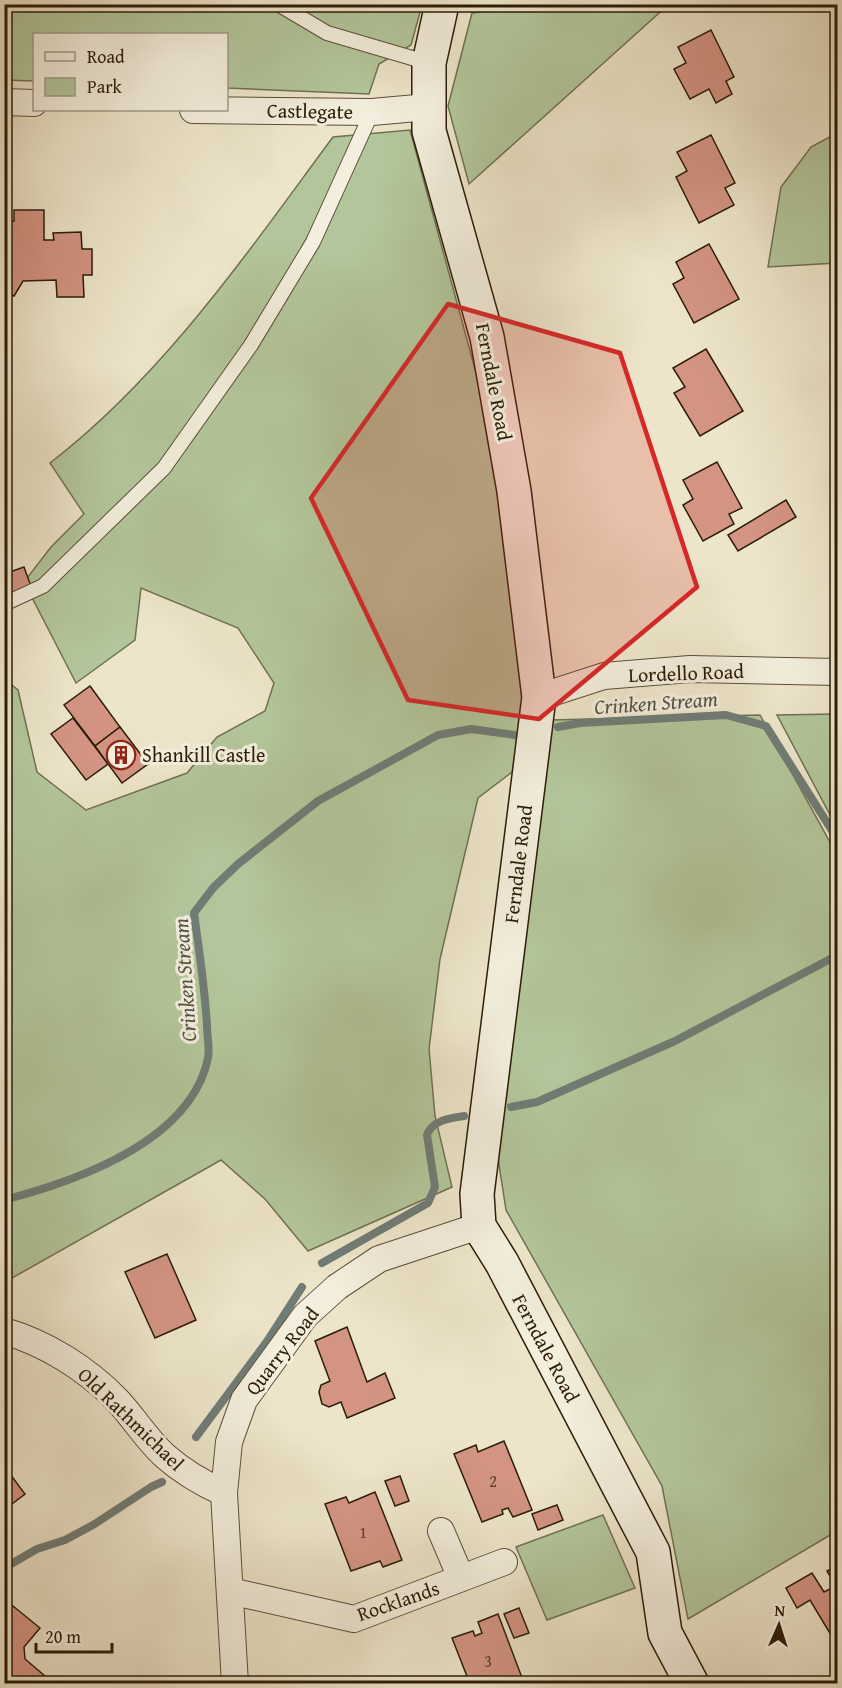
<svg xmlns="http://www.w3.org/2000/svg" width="842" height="1688" font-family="'Gentium Book Plus',serif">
<rect width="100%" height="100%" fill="#ede5ca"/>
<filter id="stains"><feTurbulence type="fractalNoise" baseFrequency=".00333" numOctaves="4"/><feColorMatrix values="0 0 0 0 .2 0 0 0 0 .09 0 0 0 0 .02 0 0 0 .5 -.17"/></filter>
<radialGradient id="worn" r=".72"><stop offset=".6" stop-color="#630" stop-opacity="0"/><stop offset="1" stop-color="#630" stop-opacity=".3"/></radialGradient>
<!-- green -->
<g fill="#b3c69b" stroke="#707152" stroke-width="1.5">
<path d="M 5,5 L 422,5 L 411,45 L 379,64 L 369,94 L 227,88 L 226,34 L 34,34 L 34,81 L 5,80 Z"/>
<path d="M 529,5 L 668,5 L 469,184 L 448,106 L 472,13 Z"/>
<path d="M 410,130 L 497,450 L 525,685 L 520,766 L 478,798 L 440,959 L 429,1049 L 435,1116 L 452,1187 L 308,1251 L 265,1199 L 221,1160 L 5,1282 L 4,679 L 18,690 L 37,772 L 86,810 L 187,773 L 217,737 L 265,711 L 274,683 L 238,628 L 141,588 L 135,640 L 76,683 L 24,582 L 51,547 L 84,514 L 50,463 C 164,375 247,253 333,137 Z"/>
<path d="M 837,133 L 837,263 L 768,267 L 781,187 L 811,147 Z"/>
<path d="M 837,714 L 838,714 L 837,828 L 777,715 Z"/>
<path d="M 760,715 L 837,855 L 837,1531 L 688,1619 L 662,1486 L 506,1210 L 496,1145 L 549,720 Z"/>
<path d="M 603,1515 L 635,1588 L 547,1620 L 516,1547 Z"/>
</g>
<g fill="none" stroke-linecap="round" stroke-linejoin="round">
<!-- stream -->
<g stroke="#707c76" stroke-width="8">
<path d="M 558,727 L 580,723 L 726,715 L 766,726 L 838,840"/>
<path d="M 511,1107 L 537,1102 L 675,1041 L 838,955"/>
<path d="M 4,1200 C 77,1181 191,1141 208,1058 C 210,1049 207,1036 207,1026 C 205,988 199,951 194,913 L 213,888 L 238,864 L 318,801 L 438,735 L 471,729 L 515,735"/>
<path d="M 322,1263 L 428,1203 L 435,1187 L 427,1135 C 432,1120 451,1118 464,1116"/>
<path d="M 196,1437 L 268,1340 L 302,1287"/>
<path d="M 4,1568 L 37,1549 L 65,1540 L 93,1525 L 151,1487 L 162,1482"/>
</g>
</g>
<!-- building -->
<g fill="#d39483" stroke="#2c1c08" stroke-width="1.5">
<path d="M 711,30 L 734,77 L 726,81 L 732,94 L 716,103 L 709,89 L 690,99 L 674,69 L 686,63 L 678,47 Z"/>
<path d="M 711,135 L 735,183 L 725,188 L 734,205 L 699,223 L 676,177 L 687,171 L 677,152 Z"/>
<path d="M 14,210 L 44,210 L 44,240 L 54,240 L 53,233 L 81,232 L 82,249 L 92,249 L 92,275 L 83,275 L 84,297 L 57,297 L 56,280 L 23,281 L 14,296 L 4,293 L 4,221 L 14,221 Z"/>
<path d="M 709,244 L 739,299 L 694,323 L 673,284 L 684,278 L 676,262 Z"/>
<path d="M 706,349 L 743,411 L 700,436 L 674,393 L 685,387 L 673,368 Z"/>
<path d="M 717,462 L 742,508 L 729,514 L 734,524 L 703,541 L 683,505 L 693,499 L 683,480 Z"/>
<path d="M 786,500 L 796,517 L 738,551 L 728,535 Z"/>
<path d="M 24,567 L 32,589 L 4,600 L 4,574 Z"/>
<path d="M 90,686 L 120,727 L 95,746 L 64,705 Z"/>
<path d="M 73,718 L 108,764 L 86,780 L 51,734 Z"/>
<path d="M 120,727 L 148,764 L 122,783 L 95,746 Z"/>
<path d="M 167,1254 L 196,1320 L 155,1338 L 125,1272 Z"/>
<path d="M 347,1327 L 367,1382 L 385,1373 L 395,1398 L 347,1418 L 341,1402 L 329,1407 L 322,1404 L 319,1392 L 321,1385 L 330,1381 L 315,1341 Z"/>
<path d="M 504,1441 L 532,1510 L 513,1517 L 508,1508 L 502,1510 L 503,1514 L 482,1522 L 454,1454 L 476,1445 L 478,1452 Z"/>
<path d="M 4,1466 L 25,1494 L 4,1510 Z"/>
<path d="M 400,1476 L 409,1501 L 395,1506 L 385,1481 Z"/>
<path d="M 375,1492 L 402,1560 L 383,1567 L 380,1561 L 351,1571 L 325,1504 L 346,1497 L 349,1503 Z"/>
<path d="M 557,1505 L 563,1520 L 538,1530 L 532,1514 Z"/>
<path d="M 838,1565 L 838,1645 L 837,1645 L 810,1600 L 797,1608 L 786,1588 L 812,1573 L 824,1592 L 836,1586 L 827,1571 Z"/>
<path d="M 13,1606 L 40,1628 L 24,1647 L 25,1659 L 46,1677 L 47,1684 L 4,1684 L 4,1616 Z"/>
<path d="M 519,1608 L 529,1633 L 514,1638 L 504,1614 Z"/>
<path d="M 498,1614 L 524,1683 L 470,1684 L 452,1638 L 473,1631 L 475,1636 L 482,1633 L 478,1622 Z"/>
</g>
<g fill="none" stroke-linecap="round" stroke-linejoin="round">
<!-- lane casing -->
<g stroke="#5c4e38" stroke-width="16">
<g id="lane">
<path d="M 278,4 L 327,33 L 429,63"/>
<path d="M 4,604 L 43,586 L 164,468 L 251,345 L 313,242 L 372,112"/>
</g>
</g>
<!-- street casing -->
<g stroke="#5c4e38" stroke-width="28">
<g id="street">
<path d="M 4,102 L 34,103"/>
<path d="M 193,110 L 372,112 L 428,107"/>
<path d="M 539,697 L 604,676 L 690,669 L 838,672"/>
<path d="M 4,1331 C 46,1343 87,1369 117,1400 C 134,1418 147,1440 165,1456 C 183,1472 202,1483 224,1493"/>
<path d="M 441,1531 L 461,1578"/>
<path d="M 230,1591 L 354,1619 L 504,1562"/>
<path d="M 235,1684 L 224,1493 L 229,1442 L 244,1400 L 305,1316 L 337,1287 L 379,1259 L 479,1226"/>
</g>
</g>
<!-- secondary casing -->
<g stroke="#2c1c08" stroke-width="36">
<path id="secondary" d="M 442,4 L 429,63 L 429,131 L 487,337 L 514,491 L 539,697 L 477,1194 L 479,1226 L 502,1263 L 653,1552 L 665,1633 L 692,1684"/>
</g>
<!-- lane -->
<use href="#lane" stroke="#f3eedd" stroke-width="14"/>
<!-- street -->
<use href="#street" stroke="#f3eedd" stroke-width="26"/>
<!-- secondary -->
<use href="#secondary" stroke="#f3eedd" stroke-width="33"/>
</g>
<!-- marked area -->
<path fill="#d62828" fill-opacity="0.2" stroke="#d62828" stroke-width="4.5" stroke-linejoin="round" d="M 448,304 L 620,353 L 697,587 L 539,719 L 408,700 L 311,498 Z"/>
<!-- icons -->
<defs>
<g id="building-ring" transform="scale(1.5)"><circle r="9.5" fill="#f3eedd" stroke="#8f2418" stroke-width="1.5"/><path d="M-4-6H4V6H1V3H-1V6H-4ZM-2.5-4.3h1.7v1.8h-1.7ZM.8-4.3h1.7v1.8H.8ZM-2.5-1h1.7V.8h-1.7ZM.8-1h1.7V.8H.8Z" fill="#8f2418"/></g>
</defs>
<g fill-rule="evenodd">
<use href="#building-ring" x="121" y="755"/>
</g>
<g text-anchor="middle" stroke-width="6" stroke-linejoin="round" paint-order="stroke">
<!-- number labels -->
<g font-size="16" fill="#563a27">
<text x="493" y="1487">2</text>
<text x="363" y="1538">1</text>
<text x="488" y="1667">3</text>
</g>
<!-- street labels -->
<g font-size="20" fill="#2c1c08" stroke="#f3eedd">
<text transform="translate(310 111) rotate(1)" y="7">Castlegate</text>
<text transform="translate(494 382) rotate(79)" y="7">Ferndale Road</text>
<text transform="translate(686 673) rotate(-2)" y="7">Lordello Road</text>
<text transform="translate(518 864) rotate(-83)" y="7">Ferndale Road</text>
<text transform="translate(546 1348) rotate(62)" y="7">Ferndale Road</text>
<text transform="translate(282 1351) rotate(-52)" y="7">Quarry Road</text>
<text transform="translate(131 1419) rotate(44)" y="7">Old Rathmichael</text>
<text transform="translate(398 1601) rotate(-19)" y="7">Rocklands</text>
</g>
<!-- poi labels -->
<g font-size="20" fill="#2c1c08" stroke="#f3eedd" text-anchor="start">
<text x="142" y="762">Shankill Castle</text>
</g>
<!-- water labels -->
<g font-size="21" font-style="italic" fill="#545448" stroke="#f3eedd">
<text transform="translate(656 703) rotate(-4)" y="7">Crinken Stream</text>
<text transform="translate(185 980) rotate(-94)" y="7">Crinken Stream</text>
</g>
</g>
<!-- margin -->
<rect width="842" height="1688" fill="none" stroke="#ede5ca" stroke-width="24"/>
<rect x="6" y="6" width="830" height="1676" fill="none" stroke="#2c1c08" stroke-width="3"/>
<rect x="12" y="12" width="818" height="1664" fill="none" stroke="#2c1c08" stroke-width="1.5"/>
<!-- legend -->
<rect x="33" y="33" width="195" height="78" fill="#f3eedd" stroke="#a39a88" stroke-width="1.5"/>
<rect x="45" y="52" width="30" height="9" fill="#f3eedd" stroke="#a39a88" stroke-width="1.5"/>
<text x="87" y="63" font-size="18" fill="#2c1c08">Road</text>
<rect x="45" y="78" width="30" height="18" fill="#b3c69b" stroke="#a39a88" stroke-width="1.5"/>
<text x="87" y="93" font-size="18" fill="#2c1c08">Park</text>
<!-- north arrow -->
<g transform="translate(779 1625) rotate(3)" stroke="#f3eedd" stroke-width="4.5" paint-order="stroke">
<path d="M0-4.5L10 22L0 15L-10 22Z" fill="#2c1c08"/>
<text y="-9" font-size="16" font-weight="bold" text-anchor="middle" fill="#2c1c08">N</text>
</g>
<!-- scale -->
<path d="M36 1643v9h76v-9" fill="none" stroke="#2c1c08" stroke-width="3"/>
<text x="45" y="1643" font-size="18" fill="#2c1c08" stroke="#f3eedd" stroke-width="4.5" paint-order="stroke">20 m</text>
<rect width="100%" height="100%" filter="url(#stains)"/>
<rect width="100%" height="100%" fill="url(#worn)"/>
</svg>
